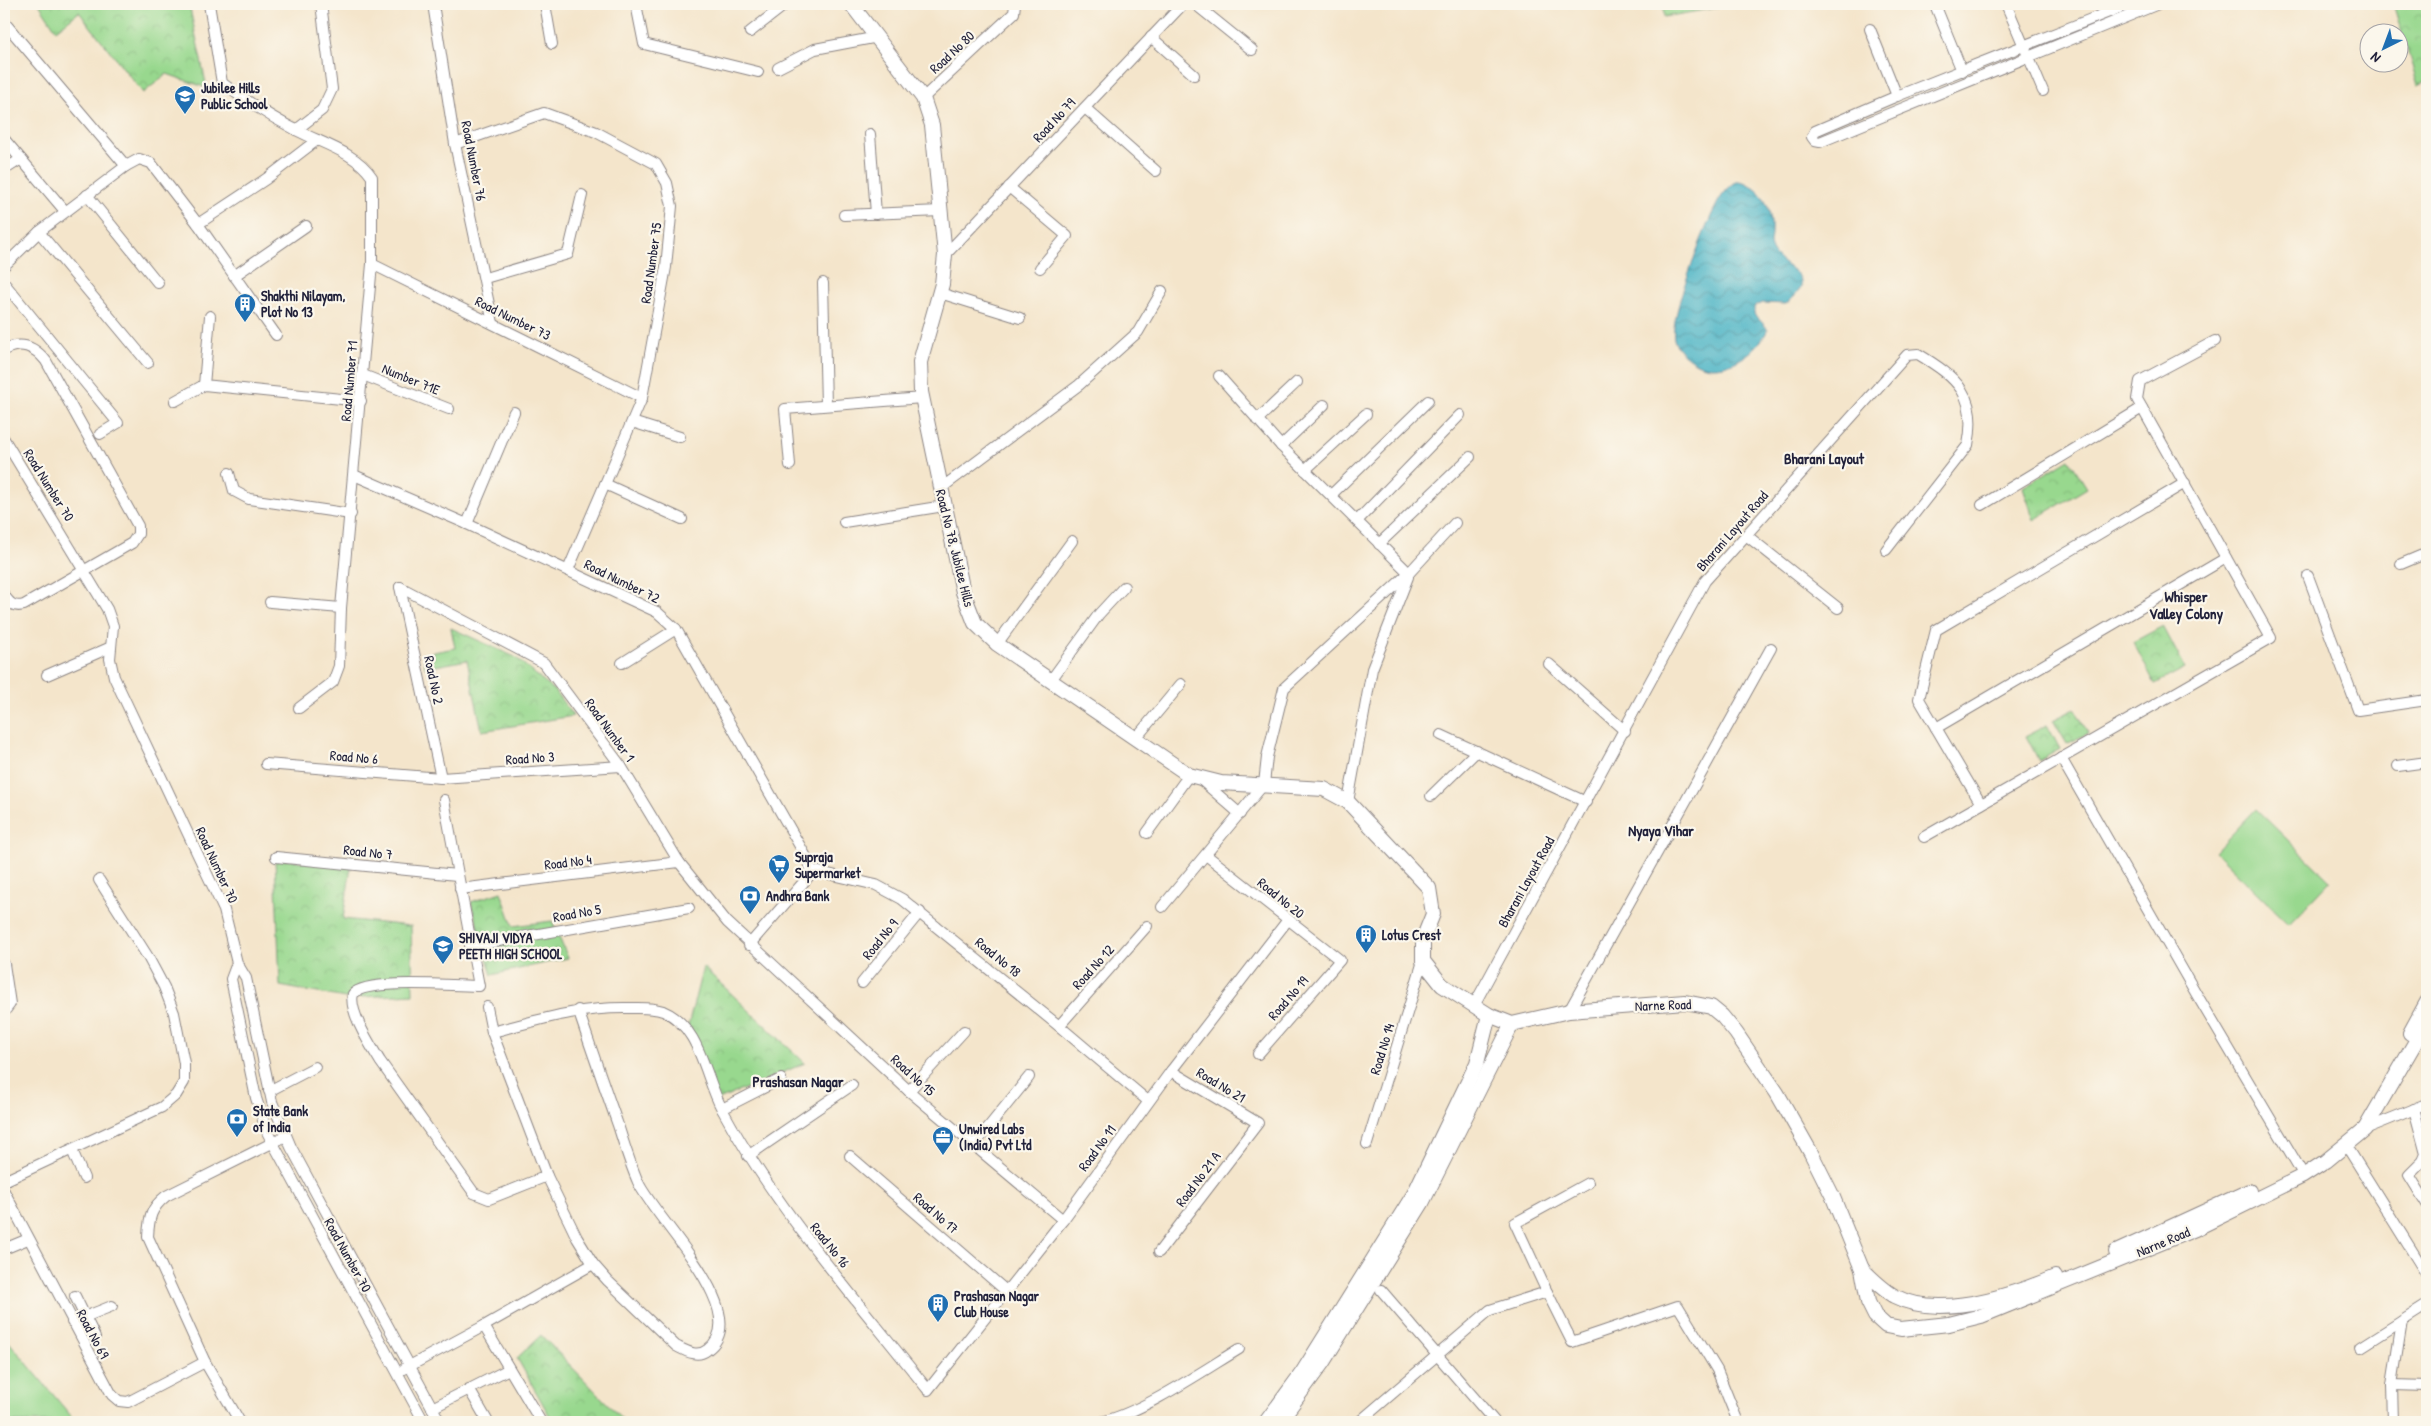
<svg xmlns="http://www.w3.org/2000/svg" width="2431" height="1426" font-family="'Patrick Hand',sans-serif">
<defs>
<pattern id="park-crowns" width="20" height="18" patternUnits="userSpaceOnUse" patternTransform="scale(1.25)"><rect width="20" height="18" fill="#98d88e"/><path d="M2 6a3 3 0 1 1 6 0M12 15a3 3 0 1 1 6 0" fill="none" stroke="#83b97b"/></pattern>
<pattern id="water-waves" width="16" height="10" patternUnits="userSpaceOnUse" patternTransform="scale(1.25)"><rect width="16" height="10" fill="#48b3c5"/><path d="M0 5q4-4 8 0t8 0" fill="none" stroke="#3c91a1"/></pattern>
</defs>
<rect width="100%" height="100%" fill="#fbf7ec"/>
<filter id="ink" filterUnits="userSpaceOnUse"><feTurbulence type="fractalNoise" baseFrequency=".02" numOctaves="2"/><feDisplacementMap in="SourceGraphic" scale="10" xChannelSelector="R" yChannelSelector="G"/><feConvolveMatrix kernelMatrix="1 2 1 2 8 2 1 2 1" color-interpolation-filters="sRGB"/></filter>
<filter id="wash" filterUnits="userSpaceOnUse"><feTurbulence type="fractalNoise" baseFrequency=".0096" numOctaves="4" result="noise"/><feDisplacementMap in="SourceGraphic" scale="20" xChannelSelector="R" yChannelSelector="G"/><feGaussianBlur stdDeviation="1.12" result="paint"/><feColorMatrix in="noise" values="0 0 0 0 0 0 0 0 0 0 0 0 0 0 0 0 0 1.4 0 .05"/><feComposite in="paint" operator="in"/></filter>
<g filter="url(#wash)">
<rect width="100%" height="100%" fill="#f4e5cb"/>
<!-- grass -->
<g fill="#98d88e" stroke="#5d7d64">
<path d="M 2256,809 L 2330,881 L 2289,924 L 2215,852 Z"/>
<path d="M 4,1336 L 76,1422 L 4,1422 Z"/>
</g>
<!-- park -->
<g fill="url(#park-crowns)" stroke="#5d7d64">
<path d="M 39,4 L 189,4 L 207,88 L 167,74 L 143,93 L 79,12 L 56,30 Z"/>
<path d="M 1663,4 L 1739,4 L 1664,17 Z"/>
<path d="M 2393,4 L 2427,4 L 2427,81 L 2418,85 Z"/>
<path d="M 2069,459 L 2087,488 L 2034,520 L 2023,487 Z"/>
<path d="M 2163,626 L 2185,668 L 2155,684 L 2133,642 Z"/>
<path d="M 451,628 L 515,657 L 555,691 L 573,716 L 482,731 L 467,660 L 425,668 L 423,654 L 455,648 Z"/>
<path d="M 2075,709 L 2088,733 L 2067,744 L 2053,720 Z"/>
<path d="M 2047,725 L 2060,749 L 2039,761 L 2026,736 Z"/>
<path d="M 275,859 L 351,866 L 343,919 L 411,926 L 413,994 L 345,998 L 280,986 Z"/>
<path d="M 501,892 L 513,926 L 552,921 L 568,958 L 492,975 L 471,902 Z"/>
<path d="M 703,967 L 805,1063 L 714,1102 L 686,1034 Z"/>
<path d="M 541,1335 L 625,1422 L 553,1422 L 517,1358 Z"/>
</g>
<!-- water -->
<path fill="url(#water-waves)" stroke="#356a80" d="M 1737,181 C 1744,181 1748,184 1754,188 C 1768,198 1772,217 1771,233 C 1771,239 1769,243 1771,248 C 1778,270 1825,273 1786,304 L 1763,303 L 1755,306 L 1754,314 L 1768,329 C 1756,356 1718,380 1690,359 C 1683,354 1676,348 1674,339 C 1669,318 1704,229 1715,208 C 1720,197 1727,188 1737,181 Z"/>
</g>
<g filter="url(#ink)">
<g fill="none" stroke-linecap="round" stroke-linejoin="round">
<!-- street casing -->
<g stroke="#8b8483" stroke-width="12">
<g id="street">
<path d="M 209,4 L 222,83 C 246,101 271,117 298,131 C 323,144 355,152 372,177 L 372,264 L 341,608 L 339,666 L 333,682 L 299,708"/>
<path d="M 433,4 L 455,144 L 493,323"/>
<path d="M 545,4 L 552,44"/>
<path d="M 636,4 L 644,44 L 758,72"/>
<path d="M 1195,4 L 1252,50"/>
<path d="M 2006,4 L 2043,91"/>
<path d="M 2129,4 L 1897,96 L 1815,131 L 1812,137 L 1815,141 L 1820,142 L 2158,4"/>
<path d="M 1936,7 L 1962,71"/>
<path d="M 4,22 L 126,166 L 139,159 L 151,163 L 198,224 L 276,335"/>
<path d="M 1870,29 L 1897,96"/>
<path d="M 750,32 L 786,4"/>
<path d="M 1151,37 L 1194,75"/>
<path d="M 778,68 L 815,49 L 878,37"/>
<path d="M 923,98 L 1014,13 L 1015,4"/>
<path d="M 1085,108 L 1156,171"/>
<path d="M 296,130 L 322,110 L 332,89 L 321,4"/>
<path d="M 870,134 L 876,214"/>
<path d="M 4,139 L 65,211"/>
<path d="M 455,144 L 544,113 L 596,132 L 656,164 L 667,183 L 672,206 L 666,267 L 642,398 L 568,570"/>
<path d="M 4,170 L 21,159"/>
<path d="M 1009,187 L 1067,236 L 1040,268"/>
<path d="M 87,195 L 158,283"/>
<path d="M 844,215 L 941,211"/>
<path d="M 198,224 L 266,179 L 317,140"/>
<path d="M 39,232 L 148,363"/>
<path d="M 945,255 L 1183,4"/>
<path d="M 372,264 L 642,398"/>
<path d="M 4,266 L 39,232 L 126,166"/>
<path d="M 234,276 L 306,226"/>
<path d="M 485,278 L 568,254 L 582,195"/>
<path d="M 4,283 L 118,423 L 100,434"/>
<path d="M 823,283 L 826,405"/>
<path d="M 940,293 L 1020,318"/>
<path d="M 210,316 L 204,385 L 361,401"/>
<path d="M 4,350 C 21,341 34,346 46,361 L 138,526 L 138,534 L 132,543 L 24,605 C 14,608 9,603 4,595"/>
<path d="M 363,375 L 449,409"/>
<path d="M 1219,376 L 1281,446 L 1409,573"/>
<path d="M 175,401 L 204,385"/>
<path d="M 1257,420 L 1297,382"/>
<path d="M 632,422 L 680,437"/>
<path d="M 4,439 L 107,609 L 113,626 L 110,659 L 114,677 L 224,910 L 237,963 L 231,979 L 256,1098 L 267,1132 L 424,1422"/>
<path d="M 1281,446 L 1324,405"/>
<path d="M 790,465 L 785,409 L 922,398"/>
<path d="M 1305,470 L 1366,414"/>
<path d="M 229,473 L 234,491 L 249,499 L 351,514"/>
<path d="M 354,475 L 467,524 L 657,612 L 676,629 L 809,862 L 811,870"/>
<path d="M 605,484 L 682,519"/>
<path d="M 940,489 L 1079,385 L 1138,332 L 1162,291"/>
<path d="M 1331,495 L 1428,401"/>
<path d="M 1982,505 L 2142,408"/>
<path d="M 1357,521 L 1460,415"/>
<path d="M 844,522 L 944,506"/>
<path d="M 467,524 L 514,412"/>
<path d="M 1746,535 L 1838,608"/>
<path d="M 1379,544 L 1470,457"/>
<path d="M 2401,564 L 2427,553"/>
<path d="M 2308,576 L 2358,710 L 2427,700"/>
<path d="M 400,587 L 544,663 L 621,766 L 679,862 L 727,922 L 909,1091 L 1063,1220"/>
<path d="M 400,587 L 441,778"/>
<path d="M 270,602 L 341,608"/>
<path d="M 997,644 L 1072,541"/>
<path d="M 622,663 L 676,629"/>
<path d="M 1549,664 L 1625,731"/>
<path d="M 47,675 L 111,647"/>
<path d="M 1051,680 L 1099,614 L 1124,587"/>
<path d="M 1936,728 L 2226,558"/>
<path d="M 1441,735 L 1586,802"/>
<path d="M 1136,738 L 1181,684"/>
<path d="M 2061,758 L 2197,995 L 2300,1169"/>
<path d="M 266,764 L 441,778 L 621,766"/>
<path d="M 2398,766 L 2427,762"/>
<path d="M 1199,778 L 1240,814"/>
<path d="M 1431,796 L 1477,751"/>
<path d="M 444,800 L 479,986 C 456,986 367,978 353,994 C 348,1011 371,1046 380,1061 L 474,1193 L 489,1199 L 547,1176"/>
<path d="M 1348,802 L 1372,669 L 1408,577"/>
<path d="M 1981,804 L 1919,699 L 1936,630 L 2185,483"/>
<path d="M 1147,833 L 1189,775"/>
<path d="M 1924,837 L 2271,638 L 2137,399 L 2140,381 L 2215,341"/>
<path d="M 1206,855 L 1340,960 L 1258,1054"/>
<path d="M 276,857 L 457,875"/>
<path d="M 811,870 L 876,885 L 902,899 L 1059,1026 L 1148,1101"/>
<path d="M 460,889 L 679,862"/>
<path d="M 1162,907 L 1264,784 L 1267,757 L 1284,688 L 1409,573 L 1455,523"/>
<path d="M 749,945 L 809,876 L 811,870"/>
<path d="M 470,946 L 689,908"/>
<path d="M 237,963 L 246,978 L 272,1102 L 291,1147 L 440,1422"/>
<path d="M 4,964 L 10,1004 L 4,1012"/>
<path d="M 862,983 L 920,912"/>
<path d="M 1474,1005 L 1705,581 L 1907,355 L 1918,354 C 1958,378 1978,396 1968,445 L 1886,550"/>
<path d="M 487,1007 L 492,1032 L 547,1176 L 577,1238 L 593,1264 L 608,1281 L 676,1346 C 686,1351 697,1358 707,1350 C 757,1315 653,1217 638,1182 C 630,1164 624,1144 618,1125 C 604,1086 591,1048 578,1010"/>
<path d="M 1569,1011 L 1771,648"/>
<path d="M 1059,1026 L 1147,926"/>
<path d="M 492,1032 C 540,1020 578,1007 629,1008 C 640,1008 652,1007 663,1011 C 701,1027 704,1076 722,1109 C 777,1211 856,1299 928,1390 L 1063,1220 L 1171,1071 L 1287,921"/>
<path d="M 269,1091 L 315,1067"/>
<path d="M 909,1091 L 964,1031"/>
<path d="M 722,1109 L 781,1079"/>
<path d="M 2414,1109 L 2426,1154 L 2423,1161 L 2409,1175 L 2427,1204"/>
<path d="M 2365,1129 L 2427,1104"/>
<path d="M 1367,1144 L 1423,961"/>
<path d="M 974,1145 L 1029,1077"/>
<path d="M 2346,1145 L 2427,1275"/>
<path d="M 72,1150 L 84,1178"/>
<path d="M 748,1156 L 852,1085"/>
<path d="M 850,1156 L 1005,1290"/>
<path d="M 4,1181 L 162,1107 L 176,1095 L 184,1082 L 184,1063 L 174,1013 L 164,987 L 148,957 L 99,880"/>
<path d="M 4,1191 L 112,1395 L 119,1401 L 128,1402 L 205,1362"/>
<path d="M 4,1249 L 28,1239"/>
<path d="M 1159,1252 L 1258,1123 L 1171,1071"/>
<path d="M 1381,1290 L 1495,1422"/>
<path d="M 1547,1292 L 1572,1342 L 1678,1306 L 1717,1370 L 1738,1422"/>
<path d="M 75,1296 L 95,1337"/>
<path d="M 72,1322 L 112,1306"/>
<path d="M 484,1326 L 541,1422"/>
<path d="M 2361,1347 L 2402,1321"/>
<path d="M 404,1369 L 484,1326 L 593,1264"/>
<path d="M 2392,1385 L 2427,1386"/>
<path d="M 469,1389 L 488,1422"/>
<path d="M 432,1408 L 509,1369"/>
<path d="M 240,1422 L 205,1362 L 148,1237 C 149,1217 151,1208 166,1196 L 286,1136"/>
<path d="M 1101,1422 C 1143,1412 1201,1372 1239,1349"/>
<path d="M 1359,1422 L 1490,1310 L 1547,1292 L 1515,1223 L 1588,1183"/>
<path d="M 2393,1422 L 2392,1385 L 2402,1321 L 2427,1305"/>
</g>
</g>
<!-- secondary casing -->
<g stroke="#8b8483" stroke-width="16">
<g id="secondary">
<path d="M 851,4 L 923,98 L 932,125 L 945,255 L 942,284 L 920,362 L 921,392 L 963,592 L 975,623 L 997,644 L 1189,775 L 1221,783 L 1324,789 L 1348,802 L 1429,888 L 1433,914 L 1423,939 L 1423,961 L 1442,985 L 1489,1015 L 1512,1024 L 1569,1011 L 1685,1002 L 1711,1007 L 1722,1016 L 1736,1033 L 1777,1093 L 1811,1153 L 1832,1195 L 1862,1269 L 1868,1302 L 1875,1316 L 1886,1326 L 1901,1329 L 1949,1324 L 1981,1316 L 2195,1229 L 2303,1176 L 2326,1161 L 2365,1129 L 2427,1022"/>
<path d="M 2410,1033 L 2427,1002"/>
<path d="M 2116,1252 L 2249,1191"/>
<path d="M 1862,1269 C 1872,1279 1882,1289 1894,1296 C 1940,1320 2010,1296 2055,1277"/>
<path d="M 1266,1422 L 1302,1373 L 1414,1194 L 1477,1063 L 1489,1015"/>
<path d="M 1279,1422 L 1323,1362 L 1422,1203 L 1512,1024"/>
</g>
</g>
<!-- street -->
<use href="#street" stroke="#fff" stroke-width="10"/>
<!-- secondary -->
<use href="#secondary" stroke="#fff" stroke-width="14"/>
</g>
</g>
<!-- icons -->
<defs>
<g id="school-pin" transform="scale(1.125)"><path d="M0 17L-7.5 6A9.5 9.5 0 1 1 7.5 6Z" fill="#1f6fb2" stroke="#fbf7ec"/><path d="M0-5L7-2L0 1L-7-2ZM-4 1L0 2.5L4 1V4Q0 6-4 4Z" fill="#fff"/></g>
<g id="building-pin" transform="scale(1.125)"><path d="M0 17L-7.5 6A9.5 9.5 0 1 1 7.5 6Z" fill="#1f6fb2" stroke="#fbf7ec"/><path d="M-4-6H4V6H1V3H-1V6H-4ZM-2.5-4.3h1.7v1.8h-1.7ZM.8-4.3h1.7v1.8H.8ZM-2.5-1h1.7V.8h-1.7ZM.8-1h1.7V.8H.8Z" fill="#fff"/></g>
<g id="supermarket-pin" transform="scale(1.125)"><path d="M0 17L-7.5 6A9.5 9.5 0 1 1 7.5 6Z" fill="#1f6fb2" stroke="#fbf7ec"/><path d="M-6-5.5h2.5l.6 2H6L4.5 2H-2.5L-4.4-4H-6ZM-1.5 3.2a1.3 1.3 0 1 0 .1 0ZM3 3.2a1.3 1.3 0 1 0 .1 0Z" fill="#fff"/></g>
<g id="bank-pin" transform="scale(1.125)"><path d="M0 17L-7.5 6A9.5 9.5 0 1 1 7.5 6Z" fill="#1f6fb2" stroke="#fbf7ec"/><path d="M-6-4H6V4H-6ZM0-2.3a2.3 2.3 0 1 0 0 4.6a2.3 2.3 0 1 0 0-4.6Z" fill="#fff"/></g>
<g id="university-pin" transform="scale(1.125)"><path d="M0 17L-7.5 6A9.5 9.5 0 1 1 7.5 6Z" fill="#1f6fb2" stroke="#fbf7ec"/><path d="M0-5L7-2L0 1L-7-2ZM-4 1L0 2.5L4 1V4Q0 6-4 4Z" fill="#fff"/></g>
<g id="office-pin" transform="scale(1.125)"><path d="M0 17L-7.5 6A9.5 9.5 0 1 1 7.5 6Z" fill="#1f6fb2" stroke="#fbf7ec"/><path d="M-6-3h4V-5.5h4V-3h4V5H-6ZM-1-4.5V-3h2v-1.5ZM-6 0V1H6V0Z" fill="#fff"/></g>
</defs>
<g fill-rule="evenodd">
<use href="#school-pin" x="185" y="96"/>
<use href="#building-pin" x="245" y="304"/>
<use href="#supermarket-pin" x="779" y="865"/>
<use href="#bank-pin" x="750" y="896"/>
<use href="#building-pin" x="1366" y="935"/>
<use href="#university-pin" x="443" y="946"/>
<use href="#bank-pin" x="237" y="1119"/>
<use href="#office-pin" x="943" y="1137"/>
<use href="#building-pin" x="938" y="1304"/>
</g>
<g text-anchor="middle" stroke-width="4.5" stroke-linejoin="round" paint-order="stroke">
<!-- street labels -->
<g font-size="14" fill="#22223b" stroke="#fbf7ec">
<text transform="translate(952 52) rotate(-43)" y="5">Road No 80</text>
<text transform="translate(1054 120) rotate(-47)" y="5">Road No 79</text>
<text transform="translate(474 161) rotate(79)" y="5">Road Number 76</text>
<text transform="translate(651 263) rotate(-82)" y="5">Road Number 75</text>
<text transform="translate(513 318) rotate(26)" y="5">Road Number 73</text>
<text transform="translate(411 379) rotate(22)" y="5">Number 71E</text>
<text transform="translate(349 381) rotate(-85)" y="5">Road Number 71</text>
<text transform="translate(49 485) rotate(58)" y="5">Road Number 70</text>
<text transform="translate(1732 531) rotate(-49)" y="5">Bharani Layout Road</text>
<text transform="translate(955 548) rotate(76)" y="5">Road No 78, Jubilee Hills</text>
<text transform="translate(622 581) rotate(26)" y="5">Road Number 72</text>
<text transform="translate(434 680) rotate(78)" y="5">Road No 2</text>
<text transform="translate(610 730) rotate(54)" y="5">Road Number 1</text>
<text transform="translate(354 757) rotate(5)" y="5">Road No 6</text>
<text transform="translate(530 758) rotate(-4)" y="5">Road No 3</text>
<text transform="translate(368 852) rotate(6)" y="5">Road No 7</text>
<text transform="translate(568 862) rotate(-7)" y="5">Road No 4</text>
<text transform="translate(217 865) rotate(65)" y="5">Road Number 70</text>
<text transform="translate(1526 882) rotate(-61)" y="5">Bharani Layout Road</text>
<text transform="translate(1281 898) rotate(39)" y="5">Road No 20</text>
<text transform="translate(577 913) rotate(-10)" y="5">Road No 5</text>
<text transform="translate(880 939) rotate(-51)" y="5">Road No 9</text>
<text transform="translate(998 957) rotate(39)" y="5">Road No 18</text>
<text transform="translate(1093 967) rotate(-48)" y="5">Road No 12</text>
<text transform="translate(1288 998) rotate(-49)" y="5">Road No 19</text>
<text transform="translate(1663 1005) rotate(-2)" y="5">Narne Road</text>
<text transform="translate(1382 1049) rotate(-73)" y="5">Road No 14</text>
<text transform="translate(913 1075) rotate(42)" y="5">Road No 15</text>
<text transform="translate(1221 1085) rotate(31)" y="5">Road No 21</text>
<text transform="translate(1097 1148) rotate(-54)" y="5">Road No 11</text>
<text transform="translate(1198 1179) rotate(-53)" y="5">Road No 21 A</text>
<text transform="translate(936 1213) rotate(41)" y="5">Road No 17</text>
<text transform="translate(2163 1242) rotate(-23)" y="5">Narne Road</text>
<text transform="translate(830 1245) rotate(51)" y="5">Road No 16</text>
<text transform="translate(348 1255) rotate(61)" y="5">Road Number 70</text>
<text transform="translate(93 1334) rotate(62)" y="5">Road No 69</text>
</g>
<!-- poi labels -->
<g font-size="14" font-weight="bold" fill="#22223b" stroke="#fbf7ec" text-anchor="start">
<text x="201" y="93">Jubilee Hills<tspan x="201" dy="16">Public School</tspan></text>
<text x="261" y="301">Shakthi Nilayam,<tspan x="261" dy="16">Plot No 13</tspan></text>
<text x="795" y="862">Supraja<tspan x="795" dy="16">Supermarket</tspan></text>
<text x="766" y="901">Andhra Bank</text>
<text x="1382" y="940">Lotus Crest</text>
<text x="459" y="943">SHIVAJI VIDYA<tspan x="459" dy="16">PEETH HIGH SCHOOL</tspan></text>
<text x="253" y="1116">State Bank<tspan x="253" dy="16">of India</tspan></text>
<text x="959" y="1134">Unwired Labs<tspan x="959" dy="16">(India) Pvt Ltd</tspan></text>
<text x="954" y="1301">Prashasan Nagar<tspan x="954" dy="16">Club House</tspan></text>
</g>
<!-- neighbourhood labels -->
<g font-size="15" font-weight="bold" fill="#22223b" stroke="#fbf7ec">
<text x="1824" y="464">Bharani Layout</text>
<text x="2186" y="602">Whisper<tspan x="2186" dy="17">Valley Colony</tspan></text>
<text x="1661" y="836">Nyaya Vihar</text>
<text x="798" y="1087">Prashasan Nagar</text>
</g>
</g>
<!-- margin -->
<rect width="2431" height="1426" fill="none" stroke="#fbf7ec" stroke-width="20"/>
<!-- north arrow -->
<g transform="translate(2384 48) rotate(222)"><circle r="24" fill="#fbf7ec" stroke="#a4a2a5"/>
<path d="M0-4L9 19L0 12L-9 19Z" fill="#1f6fb2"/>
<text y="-8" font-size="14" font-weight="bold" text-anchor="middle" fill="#22223b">N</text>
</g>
</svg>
